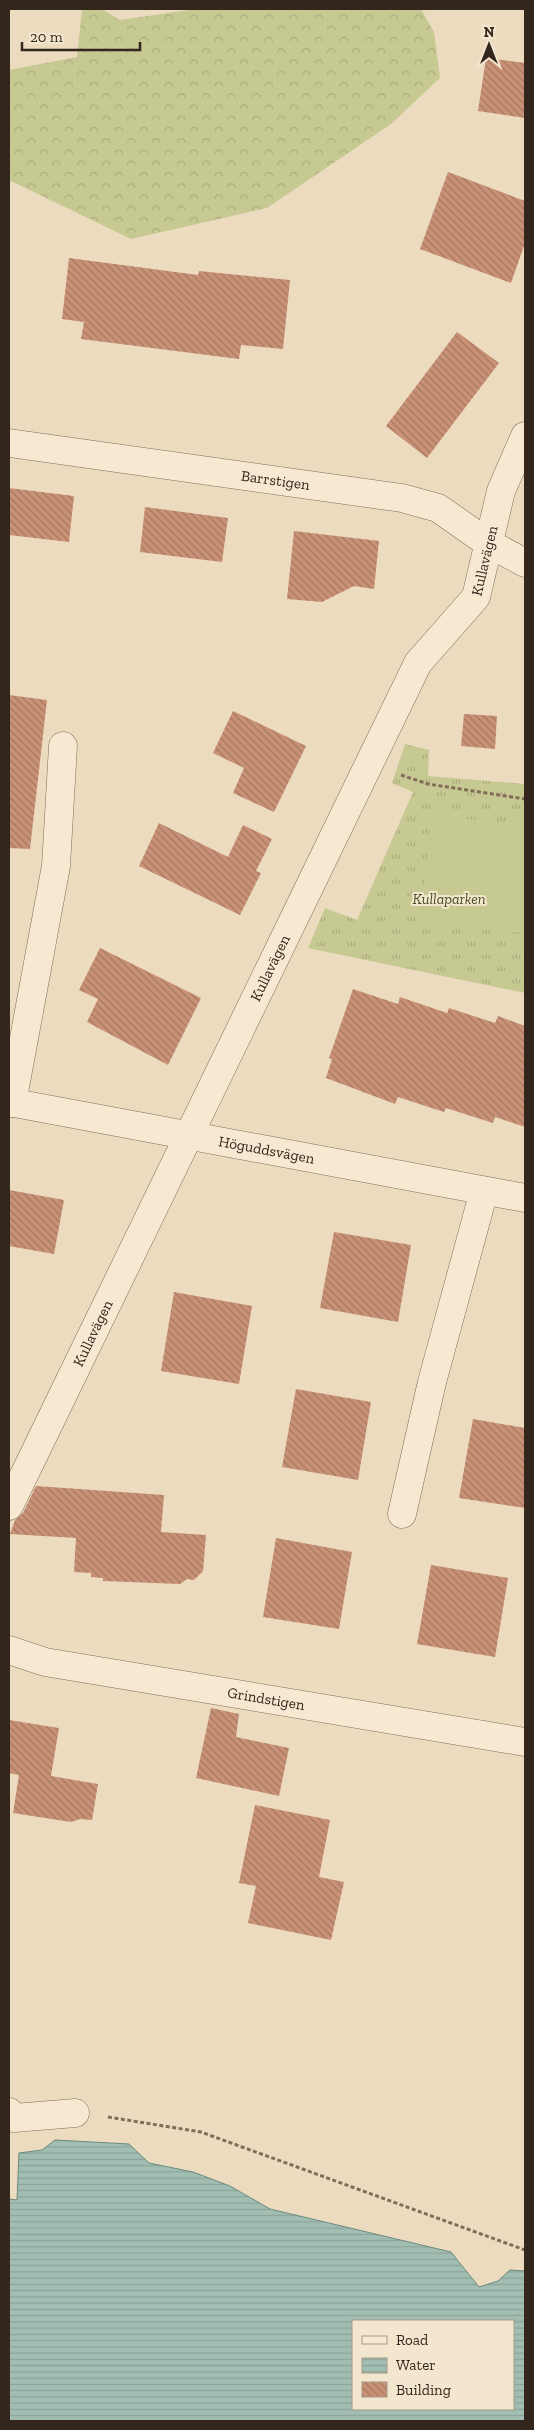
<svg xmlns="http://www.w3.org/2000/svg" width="534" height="2430" font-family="'Zilla Slab',serif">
<defs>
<pattern id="grass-tufts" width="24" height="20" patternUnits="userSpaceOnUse" patternTransform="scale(1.25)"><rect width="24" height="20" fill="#c7c993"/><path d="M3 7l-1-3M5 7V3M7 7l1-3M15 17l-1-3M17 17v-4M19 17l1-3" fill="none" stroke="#abac7e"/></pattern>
<pattern id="forest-crowns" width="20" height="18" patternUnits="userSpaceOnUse" patternTransform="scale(1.25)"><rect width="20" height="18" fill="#c7c993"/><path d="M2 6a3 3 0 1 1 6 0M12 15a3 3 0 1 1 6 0" fill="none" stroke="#abac7e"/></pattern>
<pattern id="water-rules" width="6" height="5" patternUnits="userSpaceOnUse" patternTransform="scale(1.25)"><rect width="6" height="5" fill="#a2beb3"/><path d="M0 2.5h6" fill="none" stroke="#8ca399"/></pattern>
<pattern id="building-back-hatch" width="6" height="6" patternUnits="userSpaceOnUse" patternTransform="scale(1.25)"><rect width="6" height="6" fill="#c99276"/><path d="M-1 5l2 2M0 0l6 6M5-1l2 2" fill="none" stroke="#a47760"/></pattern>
</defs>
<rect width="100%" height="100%" fill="#ecdbbf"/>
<!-- grass -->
<path fill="url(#grass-tufts)" d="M 405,744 L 429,750 L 428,776 L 525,784 L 525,993 L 308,948 L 325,908 L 357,920 L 413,792 L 392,783 Z"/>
<!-- forest -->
<path fill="url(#forest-crowns)" d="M 82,9 L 102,9 L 120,20 L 196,9 L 421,9 L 434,32 L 440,78 L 391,124 L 267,208 L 131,239 L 9,180 L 9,70 L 77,57 Z"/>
<!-- garden -->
<path fill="#c7c993" d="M 431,816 L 525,824 L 525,933 L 421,924 Z"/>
<!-- water -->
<path fill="url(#water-rules)" stroke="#6a8b80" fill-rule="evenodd" d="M 55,2140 L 129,2144 L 149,2163 L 193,2172 L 230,2186 L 270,2209 L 451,2252 L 479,2287 L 498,2281 L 510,2270 L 525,2271 L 525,2421 L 9,2421 L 9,2199 L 17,2200 L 19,2153 L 42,2150 ZM 353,2321 L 513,2321 L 513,2409 L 353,2409 Z"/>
<!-- building -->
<g fill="url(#building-back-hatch)">
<path d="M 486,58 L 525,63 L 525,118 L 478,111 Z"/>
<path d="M 448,172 L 525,201 L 525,243 L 511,283 L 420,249 Z"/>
<path d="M 69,258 L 198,275 L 199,271 L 290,280 L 283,349 L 241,345 L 239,359 L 81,339 L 84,322 L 62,319 Z"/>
<path d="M 457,332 L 499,363 L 427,458 L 386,426 Z"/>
<path d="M 9,488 L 74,496 L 69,542 L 9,535 Z"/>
<path d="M 145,507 L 228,518 L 222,562 L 140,552 Z"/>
<path d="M 294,531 L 379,541 L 374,589 L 354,586 L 322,602 L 287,599 Z"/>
<path d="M 9,695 L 47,700 L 30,849 L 9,848 Z"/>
<path d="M 233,711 L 306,746 L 274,812 L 233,793 L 244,768 L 213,753 Z"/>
<path d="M 464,714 L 497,716 L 495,749 L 461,746 Z"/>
<path d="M 159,823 L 228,857 L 243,825 L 272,839 L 256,871 L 261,873 L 240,915 L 139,866 Z"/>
<path d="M 100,948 L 201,998 L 168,1065 L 87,1022 L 98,999 L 79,990 Z"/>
<path d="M 353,989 L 398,1004 L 400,997 L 447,1013 L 449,1008 L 495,1023 L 498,1016 L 525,1026 L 525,1127 L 495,1117 L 493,1123 L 446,1108 L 444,1112 L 398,1097 L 395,1104 L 326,1078 L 332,1059 L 329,1058 Z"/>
<path d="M 9,1190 L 64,1200 L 54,1254 L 9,1246 Z"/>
<path d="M 334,1232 L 411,1245 L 398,1322 L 320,1308 Z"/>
<path d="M 174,1292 L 252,1306 L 239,1384 L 161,1371 Z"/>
<path d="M 296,1389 L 371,1402 L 358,1480 L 282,1467 Z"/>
<path d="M 473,1419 L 525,1428 L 525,1508 L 459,1498 Z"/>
<path d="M 36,1486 L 164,1495 L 161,1532 L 206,1535 L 203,1571 L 194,1580 L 187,1579 L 180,1584 L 103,1581 L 103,1578 L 91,1577 L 91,1573 L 74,1572 L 76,1538 L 10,1534 L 15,1520 L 23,1513 Z"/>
<path d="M 276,1538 L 352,1552 L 339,1629 L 263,1617 Z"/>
<path d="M 431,1565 L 508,1578 L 495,1657 L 417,1644 Z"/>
<path d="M 211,1708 L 239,1714 L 236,1737 L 289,1748 L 279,1796 L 196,1778 Z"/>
<path d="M 9,1720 L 59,1728 L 51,1776 L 98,1784 L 92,1820 L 80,1819 L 71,1822 L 13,1813 L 19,1775 L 9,1773 Z"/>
<path d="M 255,1805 L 330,1820 L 319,1877 L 344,1882 L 331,1940 L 248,1923 L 256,1886 L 239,1883 Z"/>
</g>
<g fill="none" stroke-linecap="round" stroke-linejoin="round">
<!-- minor casing -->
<g stroke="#836c58" stroke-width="29">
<g id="minor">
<path id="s1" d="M 9,443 L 402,498 L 438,508 L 488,543 L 525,563"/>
<path id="s2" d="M 9,1102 L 525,1198"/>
<path d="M 12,1103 L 56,866 L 63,746"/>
<path id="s3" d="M 9,1506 L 418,663 L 476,597 L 501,491 L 525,436"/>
<path d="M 402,1514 L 432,1382 L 484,1191"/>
<path id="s4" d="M 9,1650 L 45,1662 L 525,1742"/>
<path d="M 9,2112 L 14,2118 L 75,2113"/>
</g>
</g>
<!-- path -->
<g stroke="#836c58" stroke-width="3" stroke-dasharray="4 2.5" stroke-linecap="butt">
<path d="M 401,775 L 428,784 L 525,799"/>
<path d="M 108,2117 L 201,2132 L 525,2250"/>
</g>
<!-- minor -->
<use href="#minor" stroke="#f7e9d1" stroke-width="28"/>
</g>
<g text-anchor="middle" stroke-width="4" stroke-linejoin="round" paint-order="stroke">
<!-- street labels -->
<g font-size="15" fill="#33261c" stroke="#f3e6ce">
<text dy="5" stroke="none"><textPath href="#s1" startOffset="269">Barrstigen</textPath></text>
<text dy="5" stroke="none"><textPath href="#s3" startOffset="1062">Kullavägen</textPath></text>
<text dy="5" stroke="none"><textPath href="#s3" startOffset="598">Kullavägen</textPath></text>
<text dy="5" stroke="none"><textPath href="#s2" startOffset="262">Höguddsvägen</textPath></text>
<text dy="5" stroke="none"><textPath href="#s3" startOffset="192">Kullavägen</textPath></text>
<text dy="5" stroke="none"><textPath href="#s4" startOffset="262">Grindstigen</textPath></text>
</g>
<!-- park labels -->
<g font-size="15" font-style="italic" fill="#474f23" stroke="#f3e6ce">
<text x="449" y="904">Kullaparken</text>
</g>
</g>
<!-- border -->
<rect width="534" height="2430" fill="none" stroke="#33261c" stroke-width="20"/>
<!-- legend -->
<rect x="352" y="2320" width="162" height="90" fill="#f3e6ce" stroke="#a69987"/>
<rect x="362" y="2336" width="25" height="8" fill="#f7e9d1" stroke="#a69987"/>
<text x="396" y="2345" font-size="15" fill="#33261c">Road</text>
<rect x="362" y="2358" width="25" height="15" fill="url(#water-rules)" stroke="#a69987"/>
<text x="396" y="2370" font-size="15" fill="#33261c">Water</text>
<rect x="362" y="2382" width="25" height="15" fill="url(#building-back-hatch)" stroke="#a69987"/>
<text x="396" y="2395" font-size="15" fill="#33261c">Building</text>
<!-- north arrow -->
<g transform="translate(489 45)" stroke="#f3e6ce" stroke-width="4" paint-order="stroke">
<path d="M0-4L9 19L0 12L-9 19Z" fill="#33261c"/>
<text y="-8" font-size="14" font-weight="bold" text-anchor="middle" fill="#33261c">N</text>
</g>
<!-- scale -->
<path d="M22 42v8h118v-8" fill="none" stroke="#33261c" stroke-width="2.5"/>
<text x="30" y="42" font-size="15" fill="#33261c" stroke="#f3e6ce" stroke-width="4" paint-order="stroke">20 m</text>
</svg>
